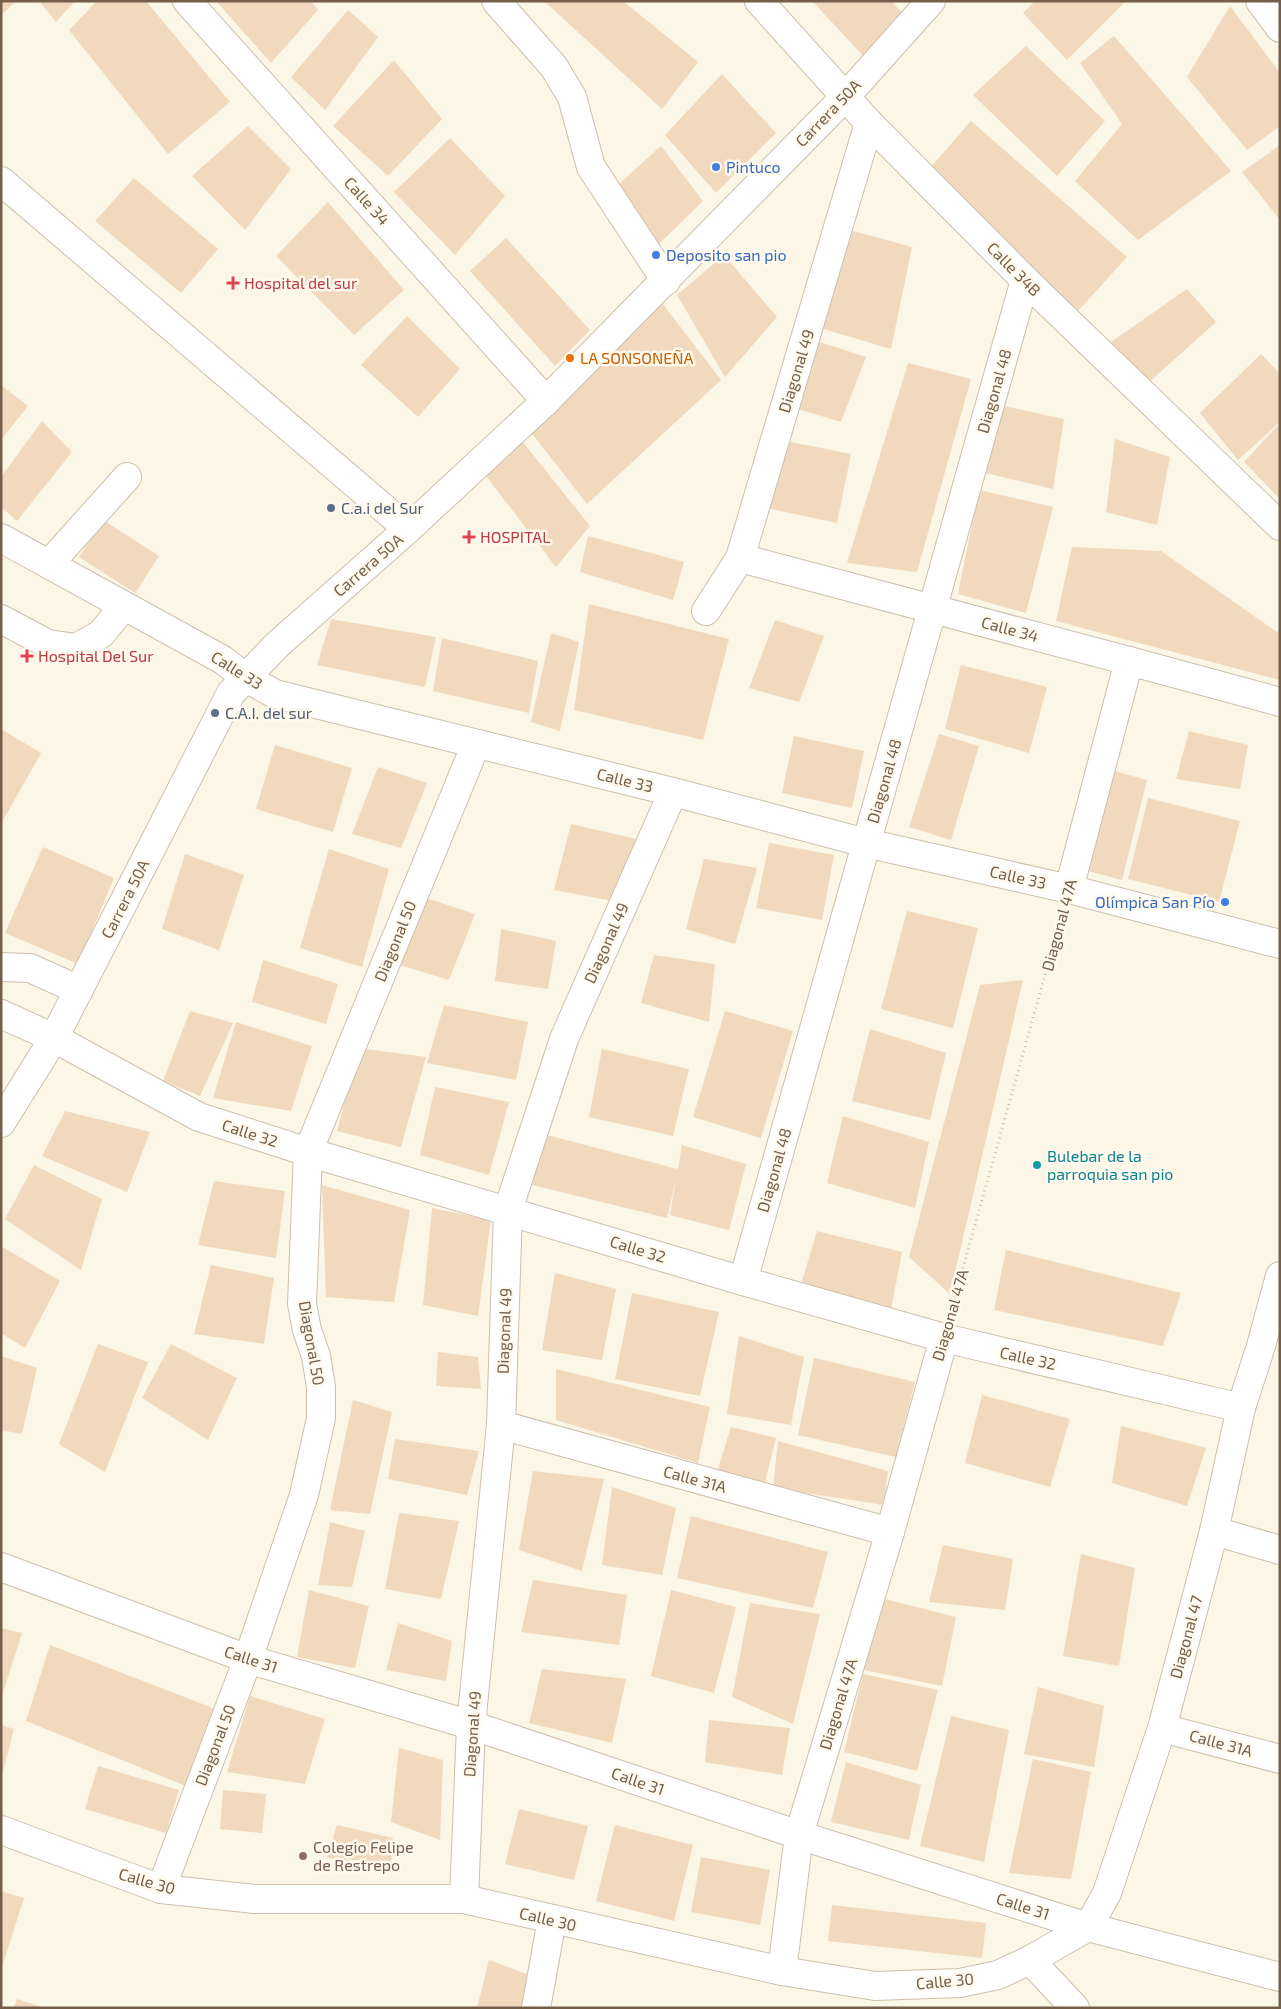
<svg xmlns="http://www.w3.org/2000/svg" width="1281" height="2009" font-family="'Exo 2',sans-serif">
<rect width="100%" height="100%" fill="#fcf6e6"/>
<!-- building -->
<g fill="#f1d9be">
<path d="M 1,1 L 16,1 L 1,15 Z"/>
<path d="M 39,1 L 75,1 L 56,22 Z"/>
<path d="M 97,1 L 146,1 L 230,102 L 168,154 L 69,30 Z"/>
<path d="M 216,1 L 311,1 L 318,10 L 271,63 Z"/>
<path d="M 544,1 L 623,1 L 698,62 L 662,109 Z"/>
<path d="M 812,1 L 891,1 L 911,22 L 869,62 Z"/>
<path d="M 1035,1 L 1126,1 L 1067,60 L 1023,13 Z"/>
<path d="M 1230,6 L 1280,73 L 1280,126 L 1247,150 L 1187,77 Z"/>
<path d="M 348,10 L 378,37 L 325,110 L 291,77 Z"/>
<path d="M 1114,36 L 1231,171 L 1138,240 L 1075,181 L 1122,124 L 1080,63 Z"/>
<path d="M 1026,46 L 1105,121 L 1057,176 L 973,95 Z"/>
<path d="M 394,60 L 442,119 L 388,176 L 333,126 Z"/>
<path d="M 722,74 L 776,133 L 716,193 L 665,135 Z"/>
<path d="M 971,121 L 1127,257 L 1078,311 L 923,176 Z"/>
<path d="M 248,126 L 291,169 L 245,230 L 192,176 Z"/>
<path d="M 450,138 L 505,196 L 455,255 L 394,192 Z"/>
<path d="M 1280,145 L 1280,220 L 1242,172 Z"/>
<path d="M 661,146 L 703,201 L 657,246 L 619,184 Z"/>
<path d="M 134,178 L 218,249 L 181,293 L 95,221 Z"/>
<path d="M 328,202 L 404,290 L 354,335 L 276,256 Z"/>
<path d="M 839,227 L 912,247 L 891,349 L 817,327 Z"/>
<path d="M 506,238 L 590,330 L 555,366 L 470,271 Z"/>
<path d="M 724,255 L 777,317 L 725,377 L 677,295 Z"/>
<path d="M 1187,289 L 1216,322 L 1147,384 L 1111,342 Z"/>
<path d="M 659,299 L 721,380 L 587,504 L 527,427 Z"/>
<path d="M 407,316 L 460,369 L 418,417 L 361,365 Z"/>
<path d="M 817,341 L 866,357 L 841,422 L 791,407 Z"/>
<path d="M 1261,354 L 1280,374 L 1280,422 L 1238,460 L 1200,413 Z"/>
<path d="M 908,363 L 971,379 L 917,572 L 847,563 Z"/>
<path d="M 1,385 L 28,406 L 1,440 Z"/>
<path d="M 999,405 L 1064,419 L 1053,489 L 981,472 Z"/>
<path d="M 42,421 L 72,452 L 17,521 L 1,507 L 1,477 Z"/>
<path d="M 1277,426 L 1280,428 L 1280,499 L 1244,462 Z"/>
<path d="M 518,436 L 590,526 L 556,567 L 483,472 Z"/>
<path d="M 1115,439 L 1170,457 L 1157,525 L 1106,512 Z"/>
<path d="M 781,440 L 851,454 L 837,523 L 762,507 Z"/>
<path d="M 979,490 L 1053,507 L 1026,613 L 958,594 Z"/>
<path d="M 103,520 L 159,556 L 135,593 L 79,557 Z"/>
<path d="M 588,536 L 684,562 L 673,600 L 580,572 Z"/>
<path d="M 1072,547 L 1161,551 L 1280,634 L 1280,680 L 1056,621 Z"/>
<path d="M 589,604 L 729,639 L 703,740 L 574,710 Z"/>
<path d="M 331,619 L 436,637 L 425,687 L 317,665 Z"/>
<path d="M 775,620 L 824,636 L 799,702 L 749,688 Z"/>
<path d="M 551,633 L 579,642 L 560,731 L 531,722 Z"/>
<path d="M 442,638 L 538,661 L 529,713 L 433,691 Z"/>
<path d="M 961,665 L 1047,687 L 1029,753 L 945,729 Z"/>
<path d="M 1,729 L 41,753 L 1,824 Z"/>
<path d="M 1189,731 L 1248,745 L 1240,789 L 1176,779 Z"/>
<path d="M 939,734 L 979,746 L 951,840 L 909,827 Z"/>
<path d="M 794,736 L 864,751 L 852,808 L 782,793 Z"/>
<path d="M 275,745 L 352,768 L 333,832 L 256,809 Z"/>
<path d="M 378,767 L 427,783 L 401,848 L 352,834 Z"/>
<path d="M 1114,771 L 1147,780 L 1122,880 L 1088,871 Z"/>
<path d="M 1148,798 L 1240,821 L 1219,902 L 1128,879 Z"/>
<path d="M 571,824 L 649,842 L 618,902 L 554,890 Z"/>
<path d="M 769,843 L 834,855 L 822,920 L 756,908 Z"/>
<path d="M 43,847 L 114,878 L 78,964 L 5,933 Z"/>
<path d="M 329,849 L 389,869 L 362,967 L 300,948 Z"/>
<path d="M 185,854 L 244,875 L 219,950 L 162,929 Z"/>
<path d="M 704,859 L 757,868 L 735,944 L 686,929 Z"/>
<path d="M 426,898 L 475,914 L 449,980 L 400,965 Z"/>
<path d="M 907,911 L 978,928 L 953,1028 L 881,1009 Z"/>
<path d="M 501,929 L 556,941 L 548,989 L 495,981 Z"/>
<path d="M 654,955 L 715,964 L 709,1022 L 641,1003 Z"/>
<path d="M 263,960 L 338,984 L 326,1024 L 252,1002 Z"/>
<path d="M 1023,980 L 950,1294 L 909,1257 L 980,985 Z"/>
<path d="M 444,1005 L 528,1022 L 516,1080 L 427,1063 Z"/>
<path d="M 190,1011 L 233,1023 L 200,1096 L 163,1081 Z"/>
<path d="M 725,1011 L 793,1031 L 761,1138 L 693,1117 Z"/>
<path d="M 236,1022 L 312,1046 L 291,1111 L 213,1098 Z"/>
<path d="M 870,1029 L 946,1053 L 930,1120 L 852,1101 Z"/>
<path d="M 359,1048 L 426,1057 L 401,1147 L 337,1131 Z"/>
<path d="M 602,1049 L 689,1069 L 673,1136 L 589,1117 Z"/>
<path d="M 435,1087 L 509,1102 L 489,1175 L 420,1155 Z"/>
<path d="M 65,1111 L 150,1132 L 127,1192 L 42,1156 Z"/>
<path d="M 843,1116 L 929,1142 L 915,1208 L 827,1183 Z"/>
<path d="M 539,1133 L 678,1169 L 682,1145 L 746,1164 L 729,1230 L 670,1215 L 676,1179 L 667,1218 L 529,1184 Z"/>
<path d="M 34,1165 L 102,1199 L 81,1270 L 5,1219 Z"/>
<path d="M 214,1181 L 285,1191 L 276,1258 L 198,1245 Z"/>
<path d="M 322,1185 L 410,1210 L 394,1302 L 326,1297 Z"/>
<path d="M 432,1208 L 491,1220 L 478,1316 L 423,1305 Z"/>
<path d="M 817,1231 L 902,1252 L 890,1315 L 800,1288 Z"/>
<path d="M 1,1246 L 60,1281 L 25,1348 L 1,1333 Z"/>
<path d="M 1006,1250 L 1181,1293 L 1163,1346 L 994,1310 Z"/>
<path d="M 211,1265 L 274,1278 L 264,1344 L 194,1334 Z"/>
<path d="M 555,1273 L 616,1289 L 602,1360 L 542,1350 Z"/>
<path d="M 632,1293 L 719,1312 L 700,1396 L 615,1379 Z"/>
<path d="M 739,1336 L 804,1357 L 791,1425 L 727,1414 Z"/>
<path d="M 98,1344 L 148,1362 L 105,1472 L 59,1444 Z"/>
<path d="M 171,1344 L 237,1378 L 208,1440 L 142,1398 Z"/>
<path d="M 438,1352 L 478,1357 L 481,1389 L 436,1386 Z"/>
<path d="M 1,1356 L 37,1368 L 22,1434 L 1,1430 Z"/>
<path d="M 814,1358 L 915,1382 L 896,1457 L 798,1435 Z"/>
<path d="M 556,1369 L 710,1407 L 698,1463 L 556,1420 Z"/>
<path d="M 982,1395 L 1070,1419 L 1050,1487 L 965,1463 Z"/>
<path d="M 353,1400 L 392,1412 L 370,1514 L 330,1510 Z"/>
<path d="M 1121,1426 L 1206,1448 L 1187,1506 L 1112,1483 Z"/>
<path d="M 731,1427 L 776,1438 L 765,1482 L 716,1475 Z"/>
<path d="M 395,1439 L 479,1451 L 467,1495 L 388,1479 Z"/>
<path d="M 778,1441 L 888,1471 L 884,1505 L 773,1488 Z"/>
<path d="M 533,1471 L 604,1479 L 582,1571 L 519,1550 Z"/>
<path d="M 612,1487 L 676,1508 L 662,1575 L 602,1565 Z"/>
<path d="M 399,1513 L 459,1521 L 441,1599 L 385,1589 Z"/>
<path d="M 691,1516 L 828,1552 L 813,1608 L 677,1578 Z"/>
<path d="M 330,1522 L 365,1531 L 352,1587 L 318,1585 Z"/>
<path d="M 943,1545 L 1013,1559 L 1005,1610 L 929,1602 Z"/>
<path d="M 1081,1554 L 1135,1568 L 1119,1666 L 1063,1656 Z"/>
<path d="M 533,1580 L 627,1595 L 619,1645 L 521,1632 Z"/>
<path d="M 309,1590 L 369,1606 L 355,1668 L 297,1657 Z"/>
<path d="M 671,1590 L 736,1607 L 714,1693 L 651,1676 Z"/>
<path d="M 877,1597 L 956,1617 L 942,1686 L 859,1669 Z"/>
<path d="M 750,1603 L 820,1614 L 793,1724 L 732,1697 Z"/>
<path d="M 398,1623 L 452,1641 L 446,1681 L 386,1670 Z"/>
<path d="M 1,1628 L 22,1633 L 2,1696 L 1,1696 Z"/>
<path d="M 50,1645 L 218,1710 L 193,1789 L 26,1721 Z"/>
<path d="M 542,1669 L 626,1679 L 612,1743 L 529,1723 Z"/>
<path d="M 863,1674 L 938,1690 L 917,1771 L 844,1752 Z"/>
<path d="M 1038,1687 L 1104,1706 L 1094,1767 L 1024,1754 Z"/>
<path d="M 250,1696 L 325,1719 L 305,1784 L 227,1772 Z"/>
<path d="M 951,1716 L 1009,1730 L 984,1862 L 920,1846 Z"/>
<path d="M 709,1720 L 790,1728 L 782,1775 L 705,1762 Z"/>
<path d="M 1,1725 L 14,1729 L 2,1775 L 1,1775 Z"/>
<path d="M 399,1748 L 443,1760 L 440,1840 L 391,1822 Z"/>
<path d="M 1033,1759 L 1091,1772 L 1071,1879 L 1009,1873 Z"/>
<path d="M 846,1762 L 921,1785 L 909,1840 L 831,1822 Z"/>
<path d="M 98,1766 L 179,1790 L 166,1833 L 85,1809 Z"/>
<path d="M 223,1790 L 266,1794 L 262,1833 L 220,1829 Z"/>
<path d="M 519,1809 L 588,1826 L 574,1880 L 505,1864 Z"/>
<path d="M 337,1825 L 393,1838 L 391,1863 L 327,1858 Z"/>
<path d="M 615,1825 L 693,1845 L 674,1921 L 596,1901 Z"/>
<path d="M 701,1857 L 770,1870 L 760,1925 L 691,1912 Z"/>
<path d="M 1,1891 L 24,1898 L 2,1967 L 1,1966 Z"/>
<path d="M 832,1905 L 986,1923 L 982,1958 L 828,1941 Z"/>
<path d="M 489,1960 L 532,1976 L 527,2008 L 477,2008 Z"/>
<path d="M 17,1999 L 42,2007 L 42,2008 L 14,2008 Z"/>
</g>
<g fill="none" stroke-linecap="round" stroke-linejoin="round">
<!-- minor casing -->
<g stroke="#cebfac" stroke-width="30">
<g id="minor">
<path d="M 187,1 L 546,401"/>
<path d="M 496,1 L 554,67 L 572,97 L 591,167 L 666,281"/>
<path d="M 759,1 L 869,123 L 1025,280 L 1280,526"/>
<path d="M 1260,1 L 1280,28"/>
<path d="M 1,181 L 408,529"/>
<path d="M 1,538 L 223,660 L 246,678 L 275,694 L 673,792 L 866,843 L 1069,889 L 1280,944"/>
<path d="M 740,558 L 1129,661 L 1280,702"/>
<path d="M 49,564 L 127,477"/>
<path d="M 706,611 L 740,558 L 869,123"/>
<path d="M 1,619 L 48,644 L 76,648 L 101,634 L 124,606"/>
<path d="M 1069,889 L 1129,661"/>
<path d="M 1,967 L 30,968 L 79,990"/>
<path d="M 1,1014 L 54,1038 L 199,1117 L 308,1152 L 743,1281 L 944,1338 L 1241,1408"/>
<path d="M 1,1123 L 54,1038 L 231,693 L 277,645 L 408,529 L 546,401 L 846,96 L 931,1"/>
<path d="M 743,1281 L 1025,280"/>
<path d="M 501,1425 L 890,1532"/>
<path d="M 1214,1531 L 1280,1550"/>
<path d="M 1,1567 L 248,1659 L 471,1725 L 799,1835 L 1088,1927 L 1280,1977"/>
<path d="M 1162,1728 L 1280,1759"/>
<path d="M 1,1830 L 161,1889 L 255,1899 L 464,1899 L 782,1971 L 875,1986 L 960,1983 L 998,1975 L 1030,1960 L 1088,1927 L 1107,1893 L 1162,1728 L 1214,1531 L 1241,1408 L 1261,1346 L 1280,1276"/>
<path d="M 161,1889 L 248,1659 L 304,1495 L 321,1418 L 321,1387 L 316,1356 L 307,1330 L 302,1304 L 308,1152 L 476,744"/>
<path d="M 464,1899 L 471,1725 L 501,1425 L 508,1210 L 564,1039 L 673,792"/>
<path d="M 1030,1960 L 1075,2008"/>
<path d="M 782,1971 L 799,1835 L 890,1532 L 944,1338"/>
<path d="M 536,2008 L 552,1920"/>
</g>
</g>
<!-- path -->
<path stroke="#d6bca1" stroke-width="3" stroke-dasharray="1 4" stroke-linecap="butt" d="M 952,1307 L 1061,918"/>
<!-- minor -->
<use href="#minor" stroke="#fff" stroke-width="28"/>
</g>
<!-- markers -->
<g fill="#3f7fe0" stroke="#fffaed" stroke-width="2">
<circle cx="716" cy="167" r="5"/>
<circle cx="656" cy="255" r="5"/>
<circle cx="1225" cy="902" r="5"/>
</g>
<g fill="#e0444e" stroke="#fffaed" stroke-width="2">
<path d="M230.5 275.5h5v5h5v5h-5v5h-5v-5h-5v-5h5z"/>
<path d="M466.5 529.5h5v5h5v5h-5v5h-5v-5h-5v-5h5z"/>
<path d="M24.5 648.5h5v5h5v5h-5v5h-5v-5h-5v-5h5z"/>
</g>
<circle fill="#e8710a" stroke="#fffaed" stroke-width="2" cx="570" cy="358" r="5"/>
<g fill="#5c6f8a" stroke="#fffaed" stroke-width="2">
<circle cx="331" cy="508" r="5"/>
<circle cx="215" cy="713" r="5"/>
</g>
<circle fill="#0f9aa8" stroke="#fffaed" stroke-width="2" cx="1037" cy="1165" r="5"/>
<circle fill="#8d6e63" stroke="#fffaed" stroke-width="2" cx="303" cy="1856" r="5"/>
<g text-anchor="middle" stroke-width="5" stroke-linejoin="round" paint-order="stroke">
<!-- street labels -->
<g font-size="16" fill="#755f4b" stroke="#fffaed">
<text transform="translate(828 113) rotate(-46)" y="6">Carrera 50A</text>
<text transform="translate(367 201) rotate(48)" y="6">Calle 34</text>
<text transform="translate(1014 269) rotate(45)" y="6">Calle 34B</text>
<text transform="translate(796 371) rotate(-73)" y="6">Diagonal 49</text>
<text transform="translate(994 391) rotate(-74)" y="6">Diagonal 48</text>
<text transform="translate(368 565) rotate(-41)" y="6">Carrera 50A</text>
<text transform="translate(1010 629) rotate(15)" y="6">Calle 34</text>
<text transform="translate(237 670) rotate(32)" y="6">Calle 33</text>
<text transform="translate(625 780) rotate(14)" y="6">Calle 33</text>
<text transform="translate(884 781) rotate(-74)" y="6">Diagonal 48</text>
<text transform="translate(1018 877) rotate(13)" y="6">Calle 33</text>
<text transform="translate(125 899) rotate(-63)" y="6">Carrera 50A</text>
<text transform="translate(1059 925) rotate(-75)" y="6">Diagonal 47A</text>
<text transform="translate(395 941) rotate(-68)" y="6">Diagonal 50</text>
<text transform="translate(606 943) rotate(-66)" y="6">Diagonal 49</text>
<text transform="translate(250 1133) rotate(18)" y="6">Calle 32</text>
<text transform="translate(774 1170) rotate(-74)" y="6">Diagonal 48</text>
<text transform="translate(638 1249) rotate(17)" y="6">Calle 32</text>
<text transform="translate(950 1315) rotate(-74)" y="6">Diagonal 47A</text>
<text transform="translate(504 1331) rotate(-88)" y="6">Diagonal 49</text>
<text transform="translate(312 1343) rotate(80)" y="6">Diagonal 50</text>
<text transform="translate(1028 1358) rotate(13)" y="6">Calle 32</text>
<text transform="translate(695 1479) rotate(15)" y="6">Calle 31A</text>
<text transform="translate(1186 1637) rotate(-75)" y="6">Diagonal 47</text>
<text transform="translate(251 1659) rotate(18)" y="6">Calle 31</text>
<text transform="translate(838 1704) rotate(-73)" y="6">Diagonal 47A</text>
<text transform="translate(472 1734) rotate(-86)" y="6">Diagonal 49</text>
<text transform="translate(1221 1743) rotate(15)" y="6">Calle 31A</text>
<text transform="translate(215 1745) rotate(-69)" y="6">Diagonal 50</text>
<text transform="translate(638 1781) rotate(19)" y="6">Calle 31</text>
<text transform="translate(147 1881) rotate(16)" y="6">Calle 30</text>
<text transform="translate(1023 1906) rotate(18)" y="6">Calle 31</text>
<text transform="translate(548 1919) rotate(13)" y="6">Calle 30</text>
<text transform="translate(945 1981) rotate(-5)" y="6">Calle 30</text>
</g>
<!-- shop labels -->
<g font-size="16" fill="#366cbe" stroke="#fffaed" text-anchor="start">
<text x="726" y="173">Pintuco</text>
<text x="666" y="261">Deposito san pio</text>
<text x="1215" y="908" text-anchor="end">Olímpica San Pío</text>
</g>
<!-- health labels -->
<g font-size="16" fill="#be3a42" stroke="#fffaed" text-anchor="start">
<text x="244" y="289">Hospital del sur</text>
<text x="480" y="543">HOSPITAL</text>
<text x="38" y="662">Hospital Del Sur</text>
</g>
<!-- food labels -->
<g font-size="16" fill="#c56008" stroke="#fffaed" text-anchor="start">
<text x="580" y="364">LA SONSONEÑA</text>
</g>
<!-- service labels -->
<g font-size="16" fill="#4e5e75" stroke="#fffaed" text-anchor="start">
<text x="341" y="514">C.a.i del Sur</text>
<text x="225" y="719">C.A.I. del sur</text>
</g>
<!-- culture labels -->
<g font-size="16" fill="#0d838f" stroke="#fffaed" text-anchor="start">
<text x="1047" y="1162">Bulebar de la<tspan x="1047" dy="18">parroquia san pio</tspan></text>
</g>
<!-- education labels -->
<g font-size="16" fill="#785e54" stroke="#fffaed" text-anchor="start">
<text x="313" y="1853">Colegio Felipe<tspan x="313" dy="18">de Restrepo</tspan></text>
</g>
</g>
<!-- border -->
<rect width="1281" height="2009" fill="none" stroke="#755f4b" stroke-width="5"/>
</svg>
